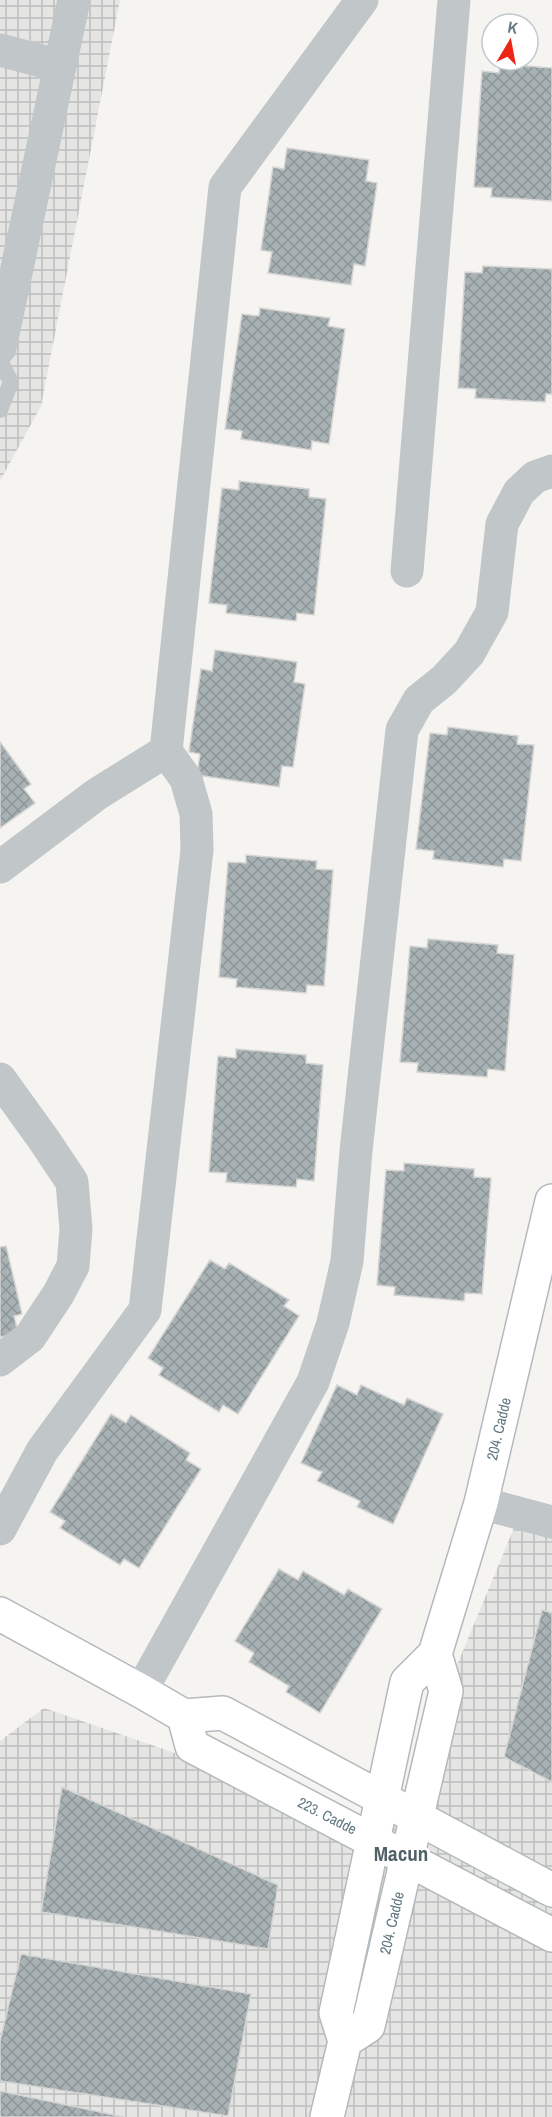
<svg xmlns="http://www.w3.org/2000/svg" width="552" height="2117" font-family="'Archivo Narrow',sans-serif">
<defs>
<pattern id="industrial-grid" width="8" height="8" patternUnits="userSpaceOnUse" patternTransform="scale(1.5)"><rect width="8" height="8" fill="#e5e5e4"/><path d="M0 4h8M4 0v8" fill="none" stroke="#bdbebe"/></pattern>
<pattern id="building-cross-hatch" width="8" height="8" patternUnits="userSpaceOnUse" patternTransform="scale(1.5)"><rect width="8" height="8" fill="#a8b2b5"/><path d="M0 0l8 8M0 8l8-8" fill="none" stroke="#8c9699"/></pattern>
</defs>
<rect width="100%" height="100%" fill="#f5f4f0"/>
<!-- industrial -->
<g fill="url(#industrial-grid)">
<path d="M 0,0 L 120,0 L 41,406 L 0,481 Z"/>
<path d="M 516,1523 L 552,1526 L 552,2117 L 0,2117 L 0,1741 L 44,1708 L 390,1827 Z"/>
</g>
<!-- building -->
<g fill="url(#building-cross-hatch)" stroke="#d6d5d3" stroke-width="1.5">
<path d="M 500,64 L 552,68 L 552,201 L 491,197 L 492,188 L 474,187 L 482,71 L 499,73 Z"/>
<path d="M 287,148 L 369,160 L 366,181 L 377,183 L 365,266 L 354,264 L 351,285 L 268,273 L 272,252 L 261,250 L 273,167 L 284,169 Z"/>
<path d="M 483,266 L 552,269 L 552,394 L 546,394 L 545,402 L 475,398 L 476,389 L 458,388 L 465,272 L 482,273 Z"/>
<path d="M 260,308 L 330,318 L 328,326 L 345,329 L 329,444 L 312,441 L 311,450 L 241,439 L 242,431 L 225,429 L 242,314 L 259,316 Z"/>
<path d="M 239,481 L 309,489 L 309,497 L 326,499 L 314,615 L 297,613 L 296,621 L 226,613 L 227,605 L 209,603 L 222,488 L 239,490 Z"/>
<path d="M 215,650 L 297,662 L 294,682 L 305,684 L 293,767 L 282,766 L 279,787 L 197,775 L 200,754 L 189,752 L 201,669 L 212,671 Z"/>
<path d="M 448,727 L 518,736 L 517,744 L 534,745 L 521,861 L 504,859 L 503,867 L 433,859 L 434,851 L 416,849 L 430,733 L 447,735 Z"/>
<path d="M 0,742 L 31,784 L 24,789 L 35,803 L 0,828 Z"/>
<path d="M 246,855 L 317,861 L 316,869 L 333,870 L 324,986 L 307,985 L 306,993 L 236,987 L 237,979 L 219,977 L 228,862 L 246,863 Z"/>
<path d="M 428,939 L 498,945 L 497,953 L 514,955 L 505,1071 L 488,1069 L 487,1077 L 417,1072 L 418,1063 L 400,1062 L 410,946 L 427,948 Z"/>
<path d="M 236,1049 L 306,1055 L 306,1063 L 323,1065 L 314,1181 L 297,1179 L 296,1187 L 226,1182 L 227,1173 L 209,1172 L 218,1056 L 236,1058 Z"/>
<path d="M 404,1163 L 474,1169 L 474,1177 L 491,1178 L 482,1294 L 465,1293 L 464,1301 L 394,1295 L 395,1287 L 377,1285 L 386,1170 L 404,1171 Z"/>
<path d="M 6,1246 L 22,1314 L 14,1316 L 18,1333 L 0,1337 L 0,1247 Z"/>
<path d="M 210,1260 L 225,1269 L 229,1263 L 289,1300 L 284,1306 L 299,1316 L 238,1414 L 223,1405 L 219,1412 L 159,1375 L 163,1368 L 148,1358 Z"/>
<path d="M 337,1385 L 357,1395 L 361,1385 L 404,1405 L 407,1398 L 443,1414 L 393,1524 L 357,1507 L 360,1501 L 317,1481 L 322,1472 L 301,1463 Z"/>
<path d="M 111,1414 L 126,1423 L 131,1415 L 190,1453 L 186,1460 L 201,1469 L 139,1568 L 124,1559 L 120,1565 L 60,1528 L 65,1521 L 50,1512 Z"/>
<path d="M 279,1569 L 298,1580 L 303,1571 L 344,1595 L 348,1589 L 382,1609 L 320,1713 L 286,1692 L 289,1686 L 249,1662 L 254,1653 L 235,1641 Z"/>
<path d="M 542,1610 L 552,1613 L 552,1782 L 504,1757 Z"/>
<path d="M 62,1787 L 278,1885 L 268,1949 L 41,1912 Z"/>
<path d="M 21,1954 L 251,1994 L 228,2116 L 0,2081 L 0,2041 Z"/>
<path d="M 0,2091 L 124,2117 L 0,2117 Z"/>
</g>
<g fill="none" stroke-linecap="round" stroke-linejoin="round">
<!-- secondary casing -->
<g stroke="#b3babd" stroke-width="36">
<g id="secondary">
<path d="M 0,1614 L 141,1691 L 184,1716 L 223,1713 L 552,1890"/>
<path d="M 184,1716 L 192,1746 L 552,1935"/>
<path d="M 345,2041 L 368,2026 L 446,1691 L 435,1654"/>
<path d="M 327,2117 L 345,2041 L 336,2013 L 407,1682 L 435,1654 L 481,1503 L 552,1201"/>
</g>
</g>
<!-- lane -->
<path stroke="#c1c6c8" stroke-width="16" d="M 0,360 L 11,382 L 0,410"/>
<!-- street -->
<g stroke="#c1c6c8" stroke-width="33">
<path d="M 0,50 L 60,66"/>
<path d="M 0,348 L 74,0"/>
<path d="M 407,571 L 454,0"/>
<path d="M 0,867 L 97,794 L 166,751"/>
<path d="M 0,1079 L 44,1140 L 72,1182 L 76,1229 L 73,1266 L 59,1293 L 30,1337 L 0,1360"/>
<path d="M 481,1503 L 552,1522"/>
<path d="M 0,1529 L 42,1451 L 145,1310 L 197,850 L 196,814 L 186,779 L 166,751 L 225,187 L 362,0"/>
<path d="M 141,1691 L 313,1382 L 333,1323 L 347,1261 L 356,1151 L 402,730 L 419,700 L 444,680 L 469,653 L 492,612 L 502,524 L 519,492 L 535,477 L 552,471"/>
</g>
<!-- secondary -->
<use href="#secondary" stroke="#fff" stroke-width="33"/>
</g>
<g text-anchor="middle" stroke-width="6" stroke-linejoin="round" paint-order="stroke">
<!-- street labels -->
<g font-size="15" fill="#627983" stroke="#fff">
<text transform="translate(499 1429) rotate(-77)" y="5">204. Cadde</text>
<text transform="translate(327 1816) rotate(27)" y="5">223. Cadde</text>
<text transform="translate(392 1923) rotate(-77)" y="5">204. Cadde</text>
</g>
<!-- district labels -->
<g font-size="21" font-weight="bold" fill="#506168" stroke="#fff">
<text x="401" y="1861">Macun</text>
</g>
</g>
<!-- north arrow -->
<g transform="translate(510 42) rotate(10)"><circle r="28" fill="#ffffff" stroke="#c0c9cd" stroke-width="1.5"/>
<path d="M0-4.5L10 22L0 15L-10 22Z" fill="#ec2718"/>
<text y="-9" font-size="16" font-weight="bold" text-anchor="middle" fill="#627983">K</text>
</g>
</svg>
